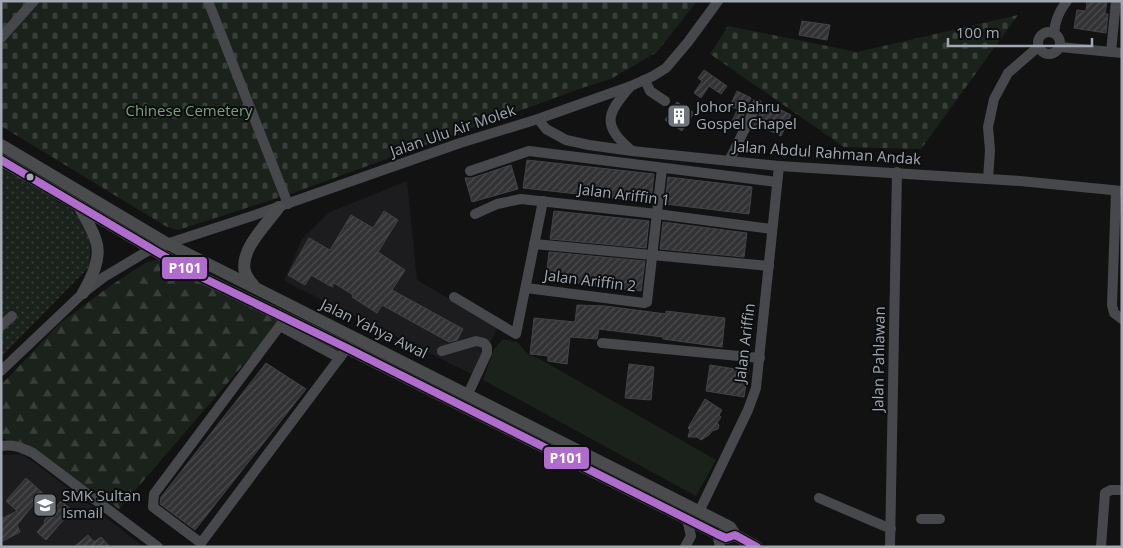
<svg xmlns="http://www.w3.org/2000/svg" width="1123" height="548" font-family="'Open Sans',sans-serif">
<defs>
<pattern id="forest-firs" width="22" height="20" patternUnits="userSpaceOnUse" patternTransform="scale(1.25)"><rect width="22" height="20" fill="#1b211b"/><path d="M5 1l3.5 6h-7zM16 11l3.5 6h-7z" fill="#393e3a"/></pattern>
<pattern id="cemetery-stones" width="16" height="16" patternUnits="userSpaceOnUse" patternTransform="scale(1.25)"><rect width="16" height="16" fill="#1b211b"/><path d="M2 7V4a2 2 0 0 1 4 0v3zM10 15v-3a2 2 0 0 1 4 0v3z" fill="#393e3a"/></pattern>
<pattern id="park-dots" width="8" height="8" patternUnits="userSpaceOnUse" patternTransform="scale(1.25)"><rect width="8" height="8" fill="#1b211b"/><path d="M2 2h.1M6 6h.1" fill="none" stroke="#393e3a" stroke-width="1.8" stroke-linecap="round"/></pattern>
<pattern id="building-hatch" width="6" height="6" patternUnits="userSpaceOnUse" patternTransform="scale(1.25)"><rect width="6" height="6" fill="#323235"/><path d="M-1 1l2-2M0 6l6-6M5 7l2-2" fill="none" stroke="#4d4d50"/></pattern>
</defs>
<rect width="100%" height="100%" fill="#121212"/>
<!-- built -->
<g fill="#1c1c1e">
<path d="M 407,181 L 417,280 L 498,327 L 473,375 L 284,281 L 302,239 L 330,212 Z"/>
<path d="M 21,454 L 35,463 L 144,547 L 1,547 L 1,455 Z"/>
</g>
<!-- green -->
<path fill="#1b211b" d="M 503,339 L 517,342 L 529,355 L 540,359 L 716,460 L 696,496 L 483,380 L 494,349 Z"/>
<!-- forest -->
<path fill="url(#forest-firs)" d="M 161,259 L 281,321 L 119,509 L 33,450 L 1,438 L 1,385 L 60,323 L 110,286 L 147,262 Z"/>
<!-- cemetery -->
<g fill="url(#cemetery-stones)">
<path d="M 1,1 L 697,1 L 657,52 L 611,79 L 585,87 L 293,193 L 178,230 L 167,227 L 1,126 Z"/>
<path d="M 1018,15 L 921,149 L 844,147 L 710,54 L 728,26 L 857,52 Z"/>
</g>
<!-- park -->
<path fill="url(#park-dots)" d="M 1,166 L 72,210 L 91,232 L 90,266 L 1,357 Z"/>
<!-- building -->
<g fill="url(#building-hatch)" stroke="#414346">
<path d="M 1087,1 L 1107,1 L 1105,14 L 1108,14 L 1106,33 L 1074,28 L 1077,10 L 1086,11 Z"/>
<path d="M 802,21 L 830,25 L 827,40 L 799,35 Z"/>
<path d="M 704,70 L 727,86 L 721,94 L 709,86 L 701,98 L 694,93 L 702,81 L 698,78 Z"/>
<path d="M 737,91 L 751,98 L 739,126 L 731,123 L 738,109 L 730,106 Z"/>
<path d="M 677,102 L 694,113 L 682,131 L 665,120 Z"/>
<path d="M 771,105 L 791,115 L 781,136 L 758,125 L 755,130 L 752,129 L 763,107 L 769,110 Z"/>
<path d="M 527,160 L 654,174 L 651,202 L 523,188 Z"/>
<path d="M 511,165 L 518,189 L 472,202 L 465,178 L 472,178 Z"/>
<path d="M 668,177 L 752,187 L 749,214 L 665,204 Z"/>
<path d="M 384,211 L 398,220 L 378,252 L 405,270 L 392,290 L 463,329 L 457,340 L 449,342 L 382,305 L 377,313 L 352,297 L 353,295 L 334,283 L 332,287 L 311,275 L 305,285 L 288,275 L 309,238 L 330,250 L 351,215 L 373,228 Z"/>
<path d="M 554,211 L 649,221 L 646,248 L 550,239 Z"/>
<path d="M 663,222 L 747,233 L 744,257 L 660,249 Z"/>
<path d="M 549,252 L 645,261 L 641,291 L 546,279 Z"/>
<path d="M 577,305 L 605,306 L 666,314 L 666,311 L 725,318 L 722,347 L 663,339 L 663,337 L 599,329 L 597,339 L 570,337 L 567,364 L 548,361 L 548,356 L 530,354 L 534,318 L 575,322 Z"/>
<path d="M 266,363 L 306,389 L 195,530 L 160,504 L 161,497 Z"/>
<path d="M 629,364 L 654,367 L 651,400 L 625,398 Z"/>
<path d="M 710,365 L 748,371 L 744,397 L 706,391 Z"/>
<path d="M 705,399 L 722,410 L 719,415 L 721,417 L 717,423 L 719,425 L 718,429 L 712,431 L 709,435 L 701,440 L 697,437 L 688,437 L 690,430 L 688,428 Z"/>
<path d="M 26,478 L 57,506 L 61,501 L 72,510 L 46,540 L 37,532 L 45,523 L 44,521 L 48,516 L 34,504 L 17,525 L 20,532 L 1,542 L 1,519 L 17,511 L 6,501 Z"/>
<path d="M 88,535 L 94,542 L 101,537 L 110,547 L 74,547 Z"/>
</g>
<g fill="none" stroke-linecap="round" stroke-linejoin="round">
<!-- minor -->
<g stroke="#46484b" stroke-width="10">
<path d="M 208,1 L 288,204"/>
<circle cx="1049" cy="43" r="11"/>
<path d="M 1054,33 C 1055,20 1059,11 1067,1"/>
<path d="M 1,38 L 34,1"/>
<path d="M 1060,47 L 1122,53"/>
<path d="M 1111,52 L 1116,1"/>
<path d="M 645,80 L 650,91 L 665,101"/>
<path d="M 630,87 C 607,113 601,125 631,150"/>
<path d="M 538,119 L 546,129 L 566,140 L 589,145 L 632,151 L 779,166 L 1020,181 L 1122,191"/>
<path d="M 729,161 L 757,104"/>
<path d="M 470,171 L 529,151 L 777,182"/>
<path d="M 988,179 L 990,150 L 988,127 L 994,99 L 1008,73 L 1038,47"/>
<path d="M 1116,191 L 1112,305 L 1114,313 L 1122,319"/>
<path d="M 475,214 L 497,204 L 521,199 L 657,214 L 772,229"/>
<path d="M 534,244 L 769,266"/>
<path d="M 526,288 L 644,303 L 647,302 L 662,168"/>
<path d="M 454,297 L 516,334 L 543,201"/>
<path d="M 285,319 L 154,494 L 153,507 L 201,543 L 347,348"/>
<path d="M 1,326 L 12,316"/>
<path d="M 280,326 L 340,358"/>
<path d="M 602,343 L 760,358"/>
<path d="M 442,351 L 476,341 L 484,343 L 487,347 L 487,353 L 468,394"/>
<path d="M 1,371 L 83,293 L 104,277 L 151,249 L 255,215 L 460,143 L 538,119 L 631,86 L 653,76 L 666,68 L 688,42 L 718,1"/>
<path d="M 1,446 C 14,444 22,448 33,453 L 158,547"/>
<path d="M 819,498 L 891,529"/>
<path d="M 699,512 L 748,410 L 756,388 L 779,166"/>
<path d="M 921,519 L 940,519"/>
<path d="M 717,534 L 720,547"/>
<path d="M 685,547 L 691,536 L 687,519"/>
<path d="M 890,547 L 897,172"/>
<path d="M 1101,547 L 1105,493 L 1111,490 L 1122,490"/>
</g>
<!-- major -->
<g stroke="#494b4d" stroke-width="12">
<path d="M 1,145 L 166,243 L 730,527 L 735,535 L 757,547"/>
<path d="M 1,160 L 191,272 L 347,348 L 717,534 L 726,538 L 735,535"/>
<path d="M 80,208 C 86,219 93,230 96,241 C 102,258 91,279 83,293"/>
<path d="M 254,286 C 251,282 247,278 245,272 C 239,250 267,224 279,207"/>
</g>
<!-- bus-1 casing -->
<g stroke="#0c0d0e" stroke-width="11">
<path id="bus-1" d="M 1,160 L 191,272 L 347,348 L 717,534 L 726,538 L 735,535 L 757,547"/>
</g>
<!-- bus-1 -->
<use href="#bus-1" stroke="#b06ccc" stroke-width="8"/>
</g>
<!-- icons -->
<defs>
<g id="building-square" transform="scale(1.25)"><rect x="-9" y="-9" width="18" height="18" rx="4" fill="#70747b" stroke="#0c0d0e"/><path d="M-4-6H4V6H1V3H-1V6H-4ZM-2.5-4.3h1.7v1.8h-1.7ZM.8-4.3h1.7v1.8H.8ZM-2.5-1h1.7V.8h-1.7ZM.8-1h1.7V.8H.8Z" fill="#fff"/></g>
<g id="school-square" transform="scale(1.25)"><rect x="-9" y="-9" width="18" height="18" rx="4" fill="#70747b" stroke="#0c0d0e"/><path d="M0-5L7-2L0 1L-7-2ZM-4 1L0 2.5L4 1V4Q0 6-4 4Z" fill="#fff"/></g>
</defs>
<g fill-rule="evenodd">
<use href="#building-square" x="679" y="116"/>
<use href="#school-square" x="45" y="505"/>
</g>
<!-- markers -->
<circle fill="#a3a9b3" stroke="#0c0d0e" stroke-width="2" cx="30" cy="177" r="4.5"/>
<g text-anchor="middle" stroke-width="4" stroke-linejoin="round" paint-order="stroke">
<!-- poi labels -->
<g font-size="15" fill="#a3a9b3" stroke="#0c0d0e" text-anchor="start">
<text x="696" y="112">Johor Bahru<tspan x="696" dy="17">Gospel Chapel</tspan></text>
<text x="62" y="501">SMK Sultan<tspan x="62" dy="17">Ismail</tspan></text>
</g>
<!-- park labels -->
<g font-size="15" fill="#7a9f7b" stroke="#0c0d0e">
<text x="189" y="116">Chinese Cemetery</text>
</g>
<!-- street labels -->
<g font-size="15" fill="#a3a9b3" stroke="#0c0d0e">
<text transform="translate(453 131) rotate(-19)" y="5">Jalan Ulu Air Molek</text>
<text transform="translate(827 153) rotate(4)" y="5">Jalan Abdul Rahman Andak</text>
<text transform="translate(624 195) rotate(7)" y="5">Jalan Ariffin 1</text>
<text transform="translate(590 281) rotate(7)" y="5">Jalan Ariffin 2</text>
<text transform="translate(374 329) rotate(26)" y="5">Jalan Yahya Awal</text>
<text transform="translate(745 343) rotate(-83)" y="5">Jalan Ariffin</text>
<text transform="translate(879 359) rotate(-89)" y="5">Jalan Pahlawan</text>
</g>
</g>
<g stroke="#0c0d0e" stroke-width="2">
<rect x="161" y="256" width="47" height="24" rx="5" fill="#b06ccc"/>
<rect x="543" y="446" width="47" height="24" rx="5" fill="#b06ccc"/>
</g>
<g font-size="14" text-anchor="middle" font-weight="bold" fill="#fff">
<text x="185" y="273">P101</text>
<text x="566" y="463">P101</text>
</g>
<!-- border -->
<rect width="1123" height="548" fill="none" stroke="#a3a9b3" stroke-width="5"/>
<!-- scale -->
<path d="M948 38v8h144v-8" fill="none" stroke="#a3a9b3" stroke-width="2.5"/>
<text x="956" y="38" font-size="15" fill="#a3a9b3" stroke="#0c0d0e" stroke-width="4" paint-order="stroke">100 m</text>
</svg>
